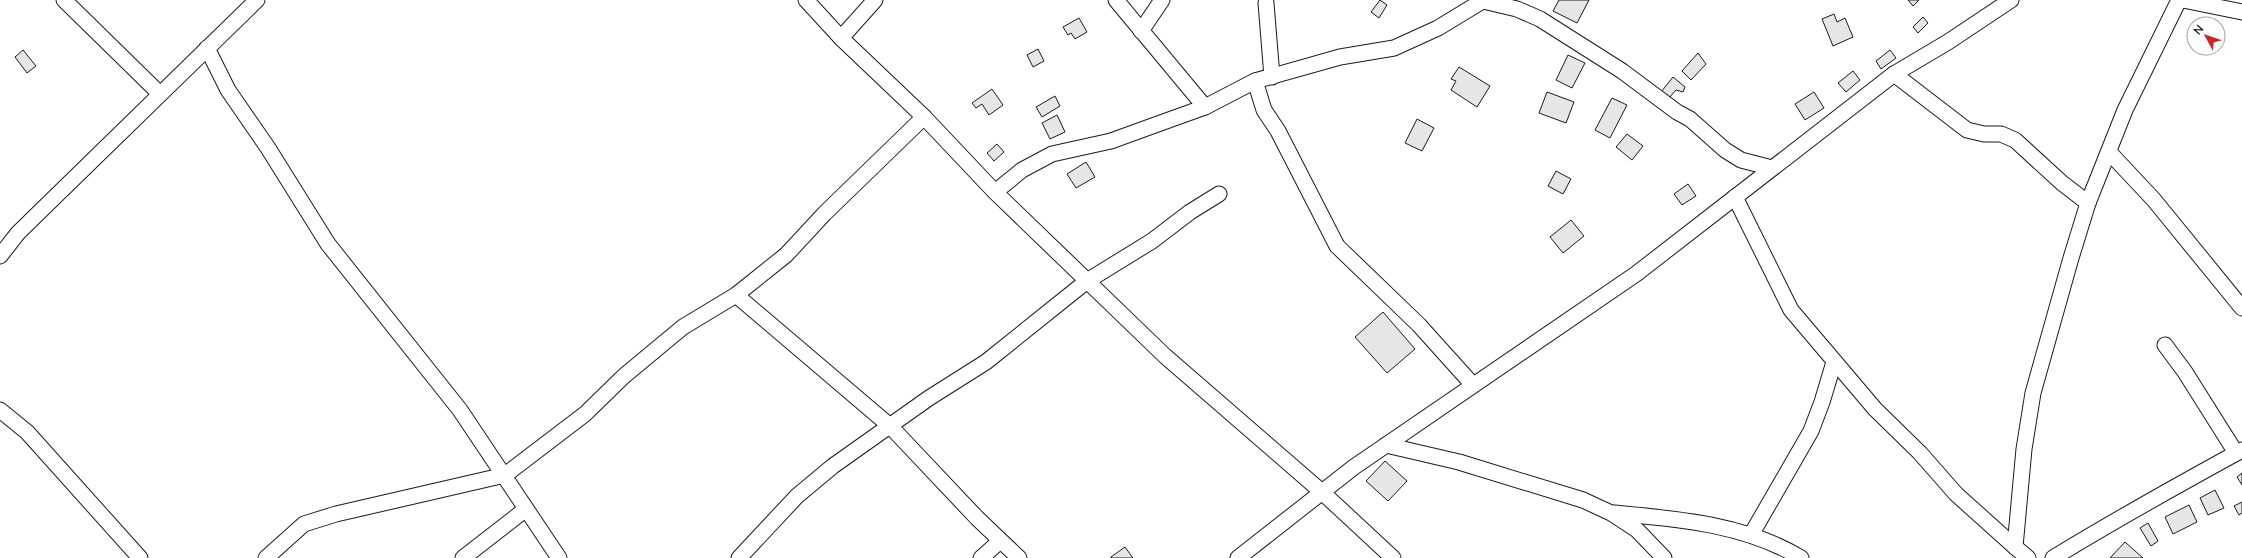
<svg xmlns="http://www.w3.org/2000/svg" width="2242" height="558" font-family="Lato,sans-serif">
<rect width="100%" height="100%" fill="#fff"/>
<!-- building -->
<g fill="#e6e6e6" stroke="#1a1a1a">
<path d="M 1380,0 L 1387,5 L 1379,18 L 1371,12 Z"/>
<path d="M 1559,0 L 1589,0 L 1577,23 L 1553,11 Z"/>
<path d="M 1908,0 L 1919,0 L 1913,6 Z"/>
<path d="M 1834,14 L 1837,22 L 1845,18 L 1853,37 L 1833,46 L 1822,19 Z"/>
<path d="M 1923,17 L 1928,23 L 1918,33 L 1913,27 Z"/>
<path d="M 1079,18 L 1087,32 L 1075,39 L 1071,33 L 1068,35 L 1063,27 Z"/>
<path d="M 1038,49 L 1044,61 L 1033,67 L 1027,55 Z"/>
<path d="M 23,50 L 36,66 L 27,73 L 15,57 Z"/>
<path d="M 1890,50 L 1896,58 L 1881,69 L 1876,61 Z"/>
<path d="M 1698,53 L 1706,64 L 1691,80 L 1682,71 Z"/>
<path d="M 1568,55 L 1585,63 L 1572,88 L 1556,80 Z"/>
<path d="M 1459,67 L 1490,86 L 1477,107 L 1451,90 L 1456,81 L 1451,79 Z"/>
<path d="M 1853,71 L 1860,80 L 1846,92 L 1838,83 Z"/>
<path d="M 1673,77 L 1685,87 L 1683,92 L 1676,90 L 1669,98 L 1661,92 Z"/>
<path d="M 992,89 L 1003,105 L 989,115 L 982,104 L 976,108 L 972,103 Z"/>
<path d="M 1547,92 L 1574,102 L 1566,123 L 1539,113 Z"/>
<path d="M 1814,92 L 1824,108 L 1805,120 L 1795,104 Z"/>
<path d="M 1055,96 L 1060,106 L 1042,117 L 1036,107 Z"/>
<path d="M 1612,98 L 1627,105 L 1610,138 L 1595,130 Z"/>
<path d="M 1057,115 L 1065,132 L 1050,139 L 1042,123 Z"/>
<path d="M 1417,119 L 1434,128 L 1422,151 L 1405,143 Z"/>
<path d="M 1627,134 L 1643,146 L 1632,160 L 1616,147 Z"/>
<path d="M 997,144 L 1004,152 L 994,161 L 987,153 Z"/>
<path d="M 1086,162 L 1095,177 L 1076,188 L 1067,174 Z"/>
<path d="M 1556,171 L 1571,179 L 1563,194 L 1548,186 Z"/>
<path d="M 1688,184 L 1696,196 L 1682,205 L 1674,194 Z"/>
<path d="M 1571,220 L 1584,236 L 1563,253 L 1550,237 Z"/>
<path d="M 1383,312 L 1415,349 L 1387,373 L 1355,337 Z"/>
<path d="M 1385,461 L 1407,481 L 1388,501 L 1366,481 Z"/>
<path d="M 2242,473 L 2242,485 L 2237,477 Z"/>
<path d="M 2215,490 L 2224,508 L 2208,515 L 2200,498 Z"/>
<path d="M 2242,502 L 2242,513 L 2239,515 L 2234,506 Z"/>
<path d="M 2189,505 L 2197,522 L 2173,534 L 2165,517 Z"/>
<path d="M 2148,523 L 2158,541 L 2151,546 L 2140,528 Z"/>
<path d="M 2125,542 L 2143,558 L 2110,558 Z"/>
<path d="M 1125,547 L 1133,558 L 1111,558 L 1111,557 Z"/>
</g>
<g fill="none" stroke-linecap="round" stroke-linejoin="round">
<!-- street casing -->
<g stroke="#1a1a1a" stroke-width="17">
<g id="street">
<path d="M 64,0 L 160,94"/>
<path d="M 806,0 L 841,38 L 924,117 L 995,192 L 1165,356 L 1323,493 L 1393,558"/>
<path d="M 1116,0 L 1205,107"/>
<path d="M 2183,0 L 2242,12"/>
<path d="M 1483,1 L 1517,9 L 1540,19 L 1622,71 L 1677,112 L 1690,119 L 1725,150 L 1741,160 L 1772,168"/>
<path d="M 1266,3 L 1272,77"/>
<path d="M 1141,31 L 1162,0"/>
<path d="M 841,38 L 875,0"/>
<path d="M 207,48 L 228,90 L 268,148 L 328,244 L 460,410 L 559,558"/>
<path d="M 1894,74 L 1967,130 L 1984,134 L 2001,134 L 2015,140 L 2062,183 L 2088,203"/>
<path d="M 1255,81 L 1264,110 L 1278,131 L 1337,246 L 1419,325 L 1473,385"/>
<path d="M 2109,152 L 2154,200 L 2242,308"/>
<path d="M 995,192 L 1022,170 L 1052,154 L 1111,141 L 1155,125 L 1205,107 L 1255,81 L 1340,57 L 1394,48 L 1438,28 L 1484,0"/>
<path d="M 1735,197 L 1791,310 L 1875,409 L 1920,453 L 1956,494 L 2015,547"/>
<path d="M 0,256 L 18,233 L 61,191 L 257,0"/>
<path d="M 736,295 L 890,426 L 977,518 L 1019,558"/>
<path d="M 2165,345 L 2185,372 L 2236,453"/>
<path d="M 0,410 L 27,432 L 140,558"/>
<path d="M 1386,445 L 1459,462 L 1583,500 L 1611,513 L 1637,530 L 1664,558"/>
<path d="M 1614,513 C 1678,519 1745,524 1801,558"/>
<path d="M 1751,535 L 1811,431 L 1822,402 L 1834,362"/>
<path d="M 266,558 L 304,524 L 336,514 L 505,475 L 585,414 L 624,376 L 683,327 L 736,295 L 786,255 L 825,213 L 924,117"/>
<path d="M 463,558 L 526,509"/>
<path d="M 739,558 L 797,496 L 833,466 L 929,398 L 986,362 L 1087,281 L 1152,241 L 1190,212 L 1219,194"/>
<path d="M 981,558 L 1000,541"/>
<path d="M 1238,558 L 1354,467 L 1636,274 L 1894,74 L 1948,42 L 2011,0"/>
<path d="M 2028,558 L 2015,547 L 2024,449 L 2033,393 L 2071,258 L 2088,203 L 2125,110 L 2179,0"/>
<path d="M 2053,558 C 2115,520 2178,485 2242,450"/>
</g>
</g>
<!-- street -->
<use href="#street" stroke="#fff" stroke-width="15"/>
</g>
<!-- north arrow -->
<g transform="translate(2206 36) rotate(310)"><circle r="19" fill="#ffffff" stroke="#a3a3a3"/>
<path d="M0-3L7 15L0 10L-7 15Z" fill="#c62828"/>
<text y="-6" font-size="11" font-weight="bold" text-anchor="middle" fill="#1a1a1a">N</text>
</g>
</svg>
